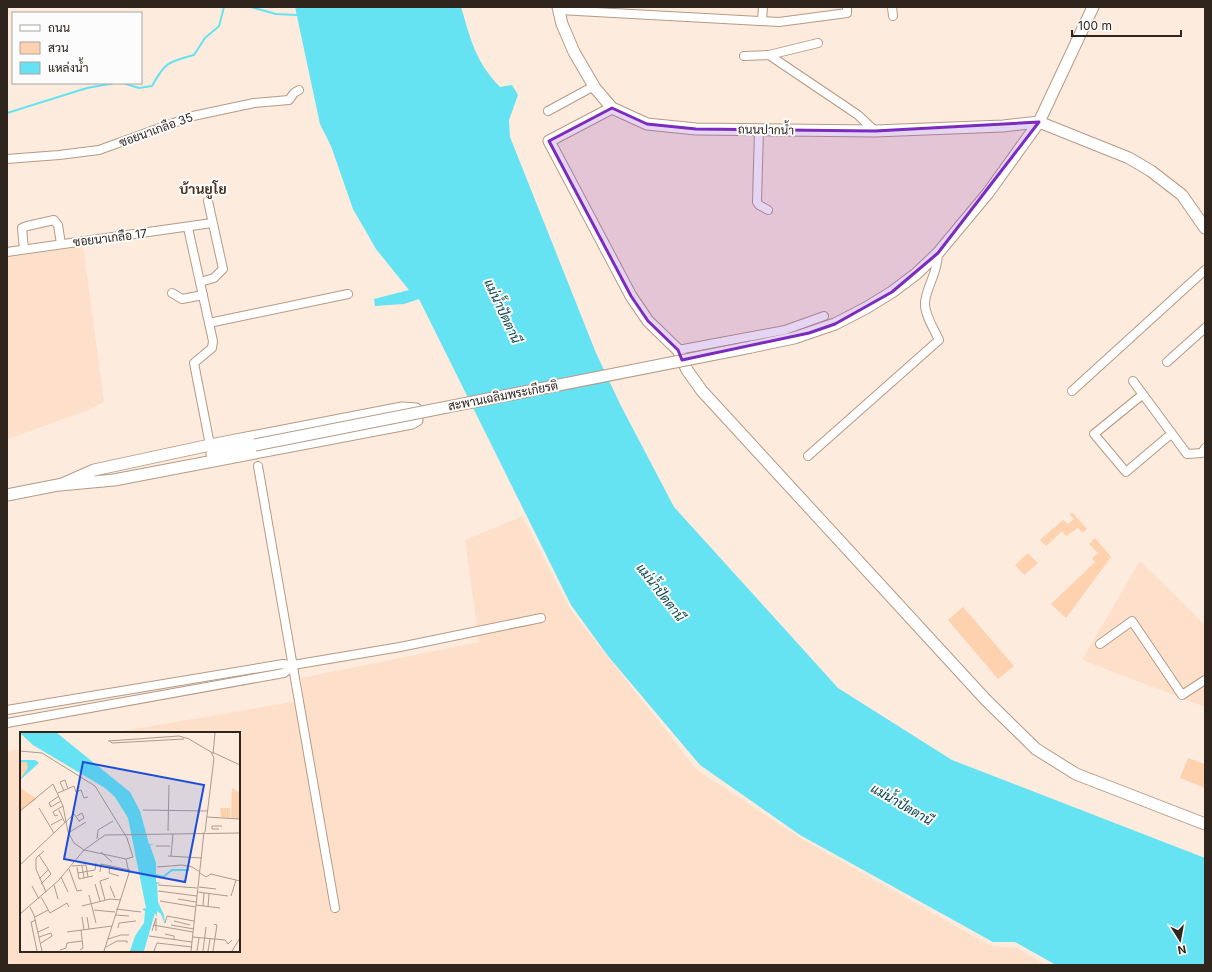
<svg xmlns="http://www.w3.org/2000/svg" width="1212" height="972" font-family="Inter,Sarabun,sans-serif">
<rect width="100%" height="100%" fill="#fdebdd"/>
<!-- built -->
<g fill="#fee0ca">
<path d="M 83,246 L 104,402 L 86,411 L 7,439 L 7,255 Z"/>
<path d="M 522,516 L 570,609 L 697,770 L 802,839 L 991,946 L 1017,948 L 1046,965 L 7,965 L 7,751 L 21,749 L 21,951 L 239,951 L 239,733 L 111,733 L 304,700 L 301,678 L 479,642 L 465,540 Z"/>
<path d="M 1140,561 L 1205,625 L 1205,707 L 1082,660 Z"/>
</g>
<!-- green -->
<g fill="#fed1af">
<path d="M 1073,513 L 1087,529 L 1083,533 L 1078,528 L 1066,536 L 1062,531 L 1046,546 L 1040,540 L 1063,520 L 1068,524 L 1074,519 L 1069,514 Z"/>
<path d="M 1095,538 L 1111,557 L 1066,618 L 1051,604 L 1095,562 L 1092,558 L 1098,553 L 1089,544 Z"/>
<path d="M 1028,553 L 1038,563 L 1024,575 L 1015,565 Z"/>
<path d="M 963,607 L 1014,666 L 998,679 L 948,620 Z"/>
<path d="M 1188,758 L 1205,764 L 1205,788 L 1180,778 Z"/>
</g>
<!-- water -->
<path fill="#65e3f2" d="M 295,7 L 461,7 C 471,40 475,61 500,87 L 512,85 L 518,95 L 509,120 L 510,137 L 596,353 L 621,406 L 674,507 L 838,688 L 952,760 L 1205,858 L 1205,965 L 1056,965 L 1015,942 L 993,942 L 800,835 L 700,765 L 608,656 L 571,605 L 419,299 L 404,304 L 375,306 L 374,299 L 409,290 L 376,249 L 353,209 L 331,146 L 320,124 Z"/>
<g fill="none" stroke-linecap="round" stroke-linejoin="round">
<!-- stream -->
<g stroke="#65e3f2" stroke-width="2">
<path d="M 251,7 L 276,14 L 297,15"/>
<path d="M 123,83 L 139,88 L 152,86 C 165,62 168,62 194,55 L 205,38 L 219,26 L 224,7"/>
<path d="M 7,113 L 87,88 L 115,83"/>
</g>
<!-- street casing -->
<g stroke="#b69a85" stroke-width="10">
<g id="street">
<path d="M 892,7 L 893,16"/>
<path d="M 559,10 L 779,22 L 847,13 L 847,7"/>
<path d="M 762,20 L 763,7"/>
<path d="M 769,55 L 818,43"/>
<path d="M 744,56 L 769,55 L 858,115 L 875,131"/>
<path d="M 548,111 L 594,86"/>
<path d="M 759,130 L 757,202 L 759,205 L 768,210"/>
<path d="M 7,159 L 59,155 L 99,150 L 193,116 L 254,103 L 289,100 L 294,93 L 299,90"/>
<path d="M 188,228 L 213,341 L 212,348 L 194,363 L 210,445"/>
<path d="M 24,249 L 22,228 L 27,226 L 54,220 L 58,225 L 61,244"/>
<path d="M 7,252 L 212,223"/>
<path d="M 200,282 L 214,278 L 223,269 L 208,201"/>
<path d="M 172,293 L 182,299 L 203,295"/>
<path d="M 209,323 L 348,294"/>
<path d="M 678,350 L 785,330 L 824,316"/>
<path d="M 1167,362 L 1205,328"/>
<path d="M 1133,381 L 1187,454 L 1202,453 L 1205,448"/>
<path d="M 1072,391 L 1205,270"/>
<path d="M 1142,395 L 1094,434 L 1126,472 L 1171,434"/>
<path d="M 808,456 L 939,340 C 934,329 924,314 925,302 C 927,285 938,273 938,253"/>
<path d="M 258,466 L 335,908"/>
<path d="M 1100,644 L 1132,621 L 1182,695 L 1205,680"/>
<path d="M 7,710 L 283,664 L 293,665 L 400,647 L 541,618"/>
<path d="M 7,723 L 284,673 L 293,665"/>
</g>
</g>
<!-- secondary casing -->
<g stroke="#b69a85" stroke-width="13">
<g id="secondary">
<path d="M 558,7 L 562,24 L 574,52 L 595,88 L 612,108 L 647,124 L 696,129 L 875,131 L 1003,126 L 1039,122"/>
<path d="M 612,108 L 549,141 L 631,296 L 648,321 L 678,350 L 687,370 L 702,391 L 986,700 L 1036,749 L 1076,774 L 1205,824"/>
<path d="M 1039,122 L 1129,158 L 1151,171 L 1182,195 L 1205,228"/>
<path d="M 751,347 L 794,338 L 835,324 L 866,308 L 892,292 L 916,274 L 938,253 L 988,193 L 1039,122 L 1093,7"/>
<path d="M 402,408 L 416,409 L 417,420 L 412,423 L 114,480 L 60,485 L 94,470 L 210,445 Z"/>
<path d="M 212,454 L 255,445"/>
<path d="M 7,495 L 68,483"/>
</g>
</g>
<!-- street -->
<use href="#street" stroke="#fff" stroke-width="8"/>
<!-- secondary -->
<use href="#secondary" stroke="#fff" stroke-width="11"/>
<!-- secondary-bridge casing -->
<g stroke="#b69a85" stroke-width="13" stroke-linecap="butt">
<path id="secondary-bridge" d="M 255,445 L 751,347"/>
</g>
<!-- secondary-bridge -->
<use href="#secondary-bridge" stroke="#fff" stroke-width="11"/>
</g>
<!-- marked area -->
<path fill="#7b2cbf" fill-opacity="0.2" stroke="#7b2cbf" stroke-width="3" stroke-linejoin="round" d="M 612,108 L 647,124 L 696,129 L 875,131 L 1039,122 L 938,253 L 892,292 L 835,324 L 809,333 L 682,360 L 678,350 L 648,321 L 631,296 L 549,141 Z"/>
<g text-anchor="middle" stroke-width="4" stroke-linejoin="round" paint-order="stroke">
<!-- street labels -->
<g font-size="12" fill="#30251d" stroke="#fcfcfc">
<text transform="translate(156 130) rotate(-20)" y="4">ซอยนาเกลือ 35</text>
<text transform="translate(766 130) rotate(1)" y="4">ถนนปากน้ำ</text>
<text transform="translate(110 238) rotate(-7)" y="4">ซอยนาเกลือ 17</text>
<text transform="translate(503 396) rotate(-11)" y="4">สะพานเฉลิมพระเกียรติ</text>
</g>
<!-- water labels -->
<g font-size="13" font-style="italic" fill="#08444b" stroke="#fcfcfc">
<text transform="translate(503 311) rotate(65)" y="5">แม่น้ำปัตตานี</text>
<text transform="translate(661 592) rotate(52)" y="5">แม่น้ำปัตตานี</text>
<text transform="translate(902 804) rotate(30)" y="5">แม่น้ำปัตตานี</text>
</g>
<!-- quarter labels -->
<g font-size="14" font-weight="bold" fill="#4c3422" stroke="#fcfcfc">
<text x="203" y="194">บ้านยูโย</text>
</g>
</g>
<!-- overview -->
<g transform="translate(20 732)">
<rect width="220" height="220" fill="#fdebdd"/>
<path d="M 0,28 L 19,29 L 0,48 ZM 0,56 L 17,67 L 0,79 ZM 212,56 L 220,61 L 220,87 L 211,86 ZM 200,76 L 210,76 L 210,86 L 201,85 Z" fill="#fed1af"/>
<path d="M 0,1 L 37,1 L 110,60 L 120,79 L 129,112 L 134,112 L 130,113 L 136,131 L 136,150 L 141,151 L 137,152 L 138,170 L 144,183 L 145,193 L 141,182 L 137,179 L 137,185 L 135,181 L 124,219 L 110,219 L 115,204 L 124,191 L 125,179 L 122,177 L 126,176 L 108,86 L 95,65 L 85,56 L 13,13 ZM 0,28 L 15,28 L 19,31 L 0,48 L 8,36 L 7,30 L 0,30 Z" fill="#65e3f2"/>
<path fill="none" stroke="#65e3f2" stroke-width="2" d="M 136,143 L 143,145 L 152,138 L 169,138"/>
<path fill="none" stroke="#ab9c90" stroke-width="1" d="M 88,9 L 159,4 L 169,7 L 191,20 L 194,26 L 185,100M 90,9 L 92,11 L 164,7M 0,19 L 22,21 L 75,54 L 107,106 L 113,125 L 106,127M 192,20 L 220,33M 193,22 L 195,1M 44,59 L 40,50 L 45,48 L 48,57M 38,61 L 54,54 L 56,60 L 61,58 L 64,66 L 68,65M 39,64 L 29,71 L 31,75 L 41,69M 19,76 L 34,101M 39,78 L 45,91M 123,78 L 188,79M 0,79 L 33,52 L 43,74 L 48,100 L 54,111 L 64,118 L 106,127 L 109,141 L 84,219M 38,83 L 35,84 L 33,80 L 43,74M 57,84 L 62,81 L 64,86 L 59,89M 187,85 L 220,87M 31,93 L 42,87M 199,97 L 192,97 L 192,94 L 202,94M 148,99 L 149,53M 48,101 L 66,90M 77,107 L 78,98 L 93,89M 136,114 L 150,114M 24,119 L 16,126 L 16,137 L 26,160M 81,120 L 92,130M 19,123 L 31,142 L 21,152M 148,124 L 182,126M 151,124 L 153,102M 0,133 L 54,82 L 60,90M 90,133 L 89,141 L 99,144M 52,134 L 66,133 L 68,145M 62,134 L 64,146M 57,135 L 59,147 L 73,144M 137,135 L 162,133 L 172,135 L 180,140M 49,137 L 57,159 L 62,158M 80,140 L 81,132 L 110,138M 58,141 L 75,138 L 76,131M 180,141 L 186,145 L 191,142 L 220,149M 41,145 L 48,160M 19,147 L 28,138M 75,152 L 80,169M 34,153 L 38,167M 138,153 L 177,156M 12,154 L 19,167M 90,154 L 95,166M 179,155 L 196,157M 138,159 L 177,164M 178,160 L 208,164M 69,163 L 76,191M 211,164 L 216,148M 21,165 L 30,181 L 47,171 L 49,175M 158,167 L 176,170M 85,168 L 80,149 L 89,146M 140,169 L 176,175M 176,173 L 200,176M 62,174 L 90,167 L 101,168M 183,174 L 184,161M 10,175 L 14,183 L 22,219M 188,175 L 189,162M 96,177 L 121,180M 74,178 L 95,180M 0,182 L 38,149 L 64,118 L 85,103 L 220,101M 96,183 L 109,184M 15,185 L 28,178M 62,185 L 64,198M 67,185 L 69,197M 16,188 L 11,190 L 17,219M 154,189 L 170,193M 145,191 L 147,184 L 174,189M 133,193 L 173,200M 151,193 L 174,197M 98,196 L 99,191 L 116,189M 132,199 L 136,186 L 136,199M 18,200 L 29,195M 47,200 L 92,194M 145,202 L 154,204 L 154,208M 129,204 L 172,210M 19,205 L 31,201 L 32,204 L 21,211M 173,205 L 205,208 L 208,212 L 212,208M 88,207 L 101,203 L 109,203M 86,215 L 97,209 L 107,209 L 107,211M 40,218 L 46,216 L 47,211 L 62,209M 60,218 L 63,216 L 61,198M 134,219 L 137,211 L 172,215M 171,219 L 184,100M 177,219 L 179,206M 183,219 L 186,195M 188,219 L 190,207M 193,219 L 197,193 L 194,192M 212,219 L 220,206"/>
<path fill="#1d4ed8" fill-opacity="0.15" stroke="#1d4ed8" stroke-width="2" d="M 63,30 L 184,53 L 165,150 L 44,127 Z"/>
<rect width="220" height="220" fill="none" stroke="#30251d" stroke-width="2"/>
</g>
<!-- border -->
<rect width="1212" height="972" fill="none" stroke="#30251d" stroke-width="16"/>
<!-- legend -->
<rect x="12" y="12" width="130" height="72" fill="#fcfcfc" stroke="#aaa6a3"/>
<rect x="20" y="25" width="20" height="6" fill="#ffffff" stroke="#aaa6a3"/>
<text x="48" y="32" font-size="12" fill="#30251d">ถนน</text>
<rect x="20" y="42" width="20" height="12" fill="#fed1af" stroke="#aaa6a3"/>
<text x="48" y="52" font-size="12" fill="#30251d">สวน</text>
<rect x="20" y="62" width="20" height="12" fill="#65e3f2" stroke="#aaa6a3"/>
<text x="48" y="72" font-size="12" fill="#30251d">แหล่งน้ำ</text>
<!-- north arrow -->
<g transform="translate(1180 940) rotate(169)" stroke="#fcfcfc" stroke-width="3" paint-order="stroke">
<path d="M0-3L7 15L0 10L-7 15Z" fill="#30251d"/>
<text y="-6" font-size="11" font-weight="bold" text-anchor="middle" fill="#30251d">N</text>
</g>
<!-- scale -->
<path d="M1072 30v6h109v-6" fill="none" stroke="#30251d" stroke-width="2"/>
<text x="1078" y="30" font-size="12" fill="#30251d" stroke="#fcfcfc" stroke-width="3" paint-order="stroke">100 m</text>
</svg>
